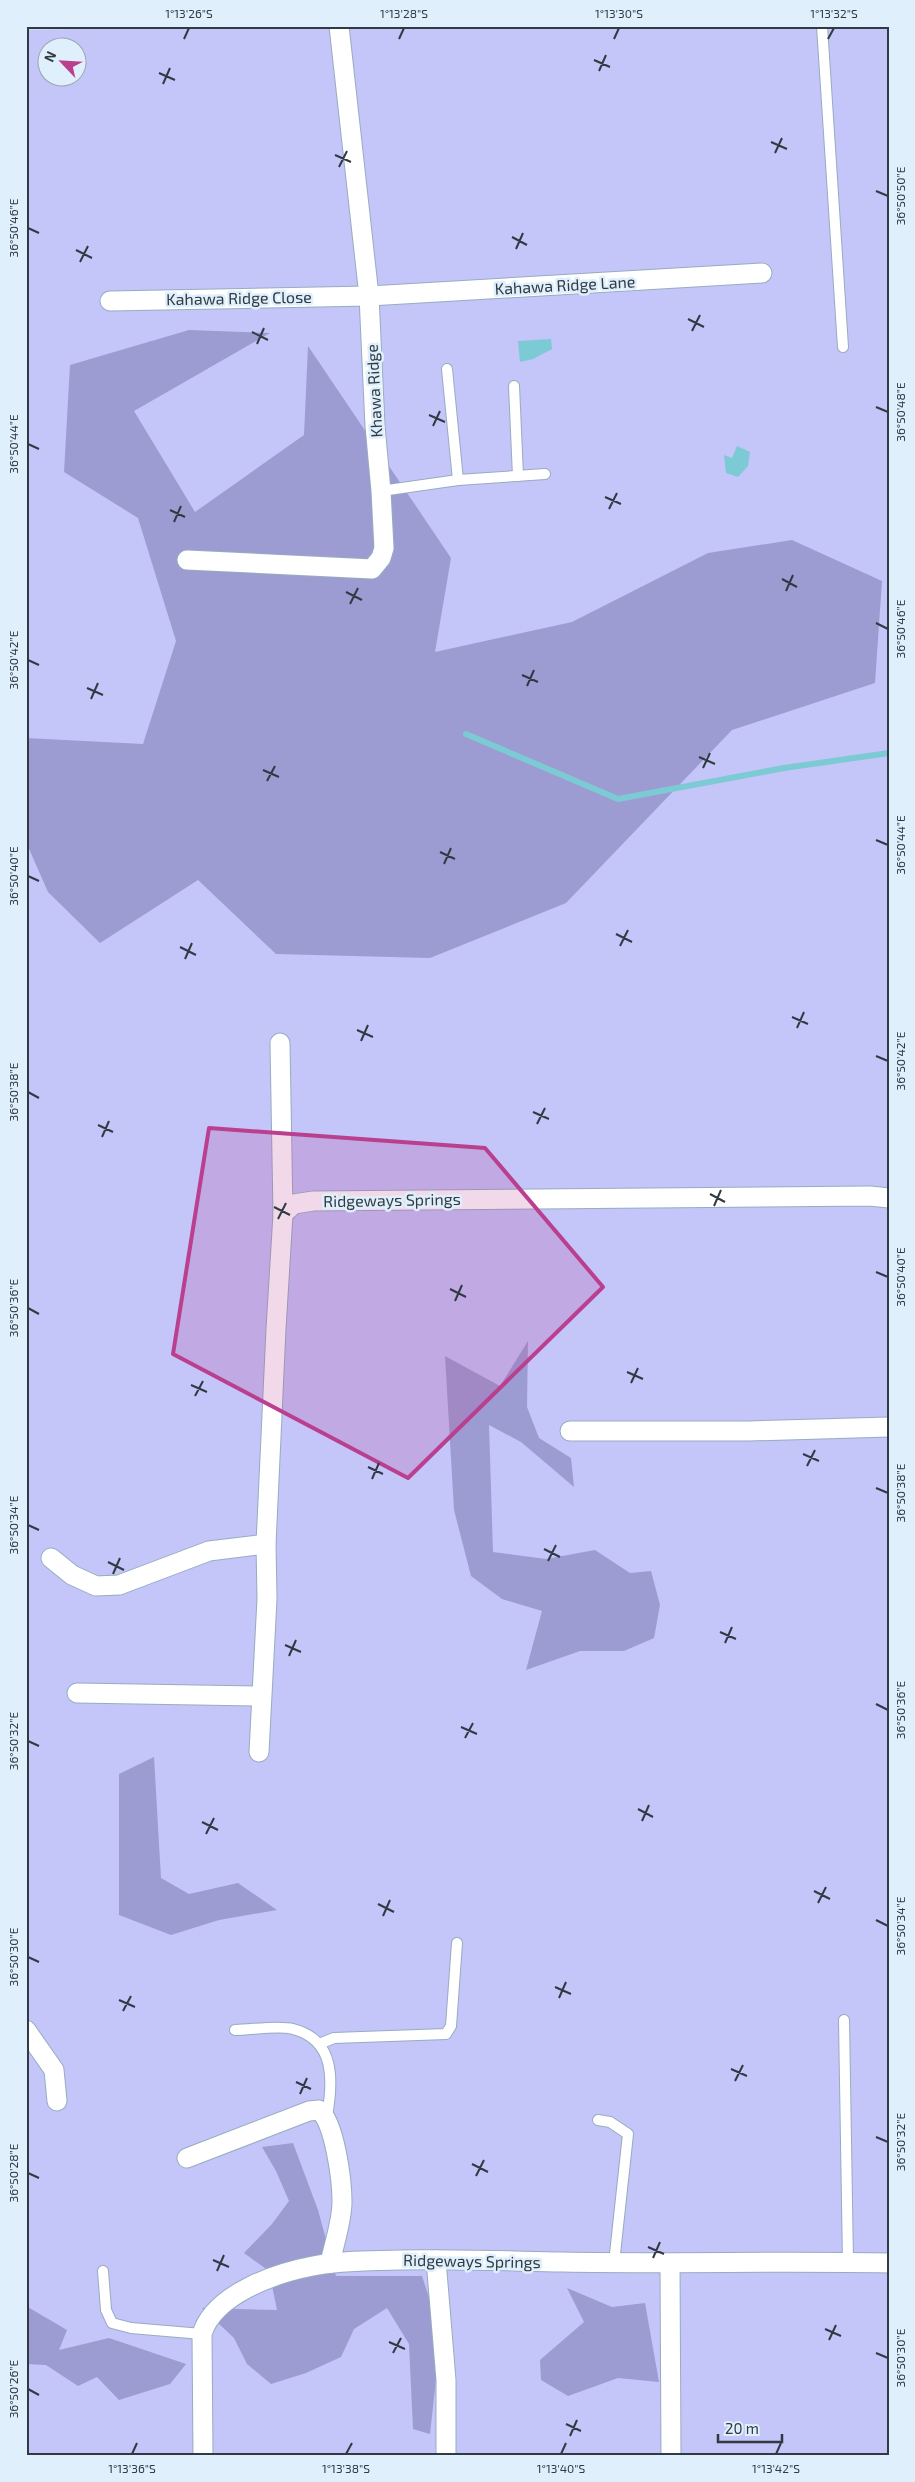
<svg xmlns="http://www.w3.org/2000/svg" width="915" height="2482" font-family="'Exo 2',sans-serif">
<rect width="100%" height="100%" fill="#cbe3f9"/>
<!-- green -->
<path fill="#c4c5f8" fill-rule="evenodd" d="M 236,26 L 889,26 L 889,2456 L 26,2456 L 26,30 ZM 48,48 L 78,48 L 78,78 L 48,78 Z"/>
<!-- forest -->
<g fill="#9c9cd2">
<path d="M 189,330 L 270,333 L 134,411 L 195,512 L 304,435 L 308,346 L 451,558 L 435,652 L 572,622 L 708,553 L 792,540 L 882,581 L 875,683 L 732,730 L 566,903 L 430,958 L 276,954 L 198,880 L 100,943 L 48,892 L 26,842 L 26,738 L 143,744 L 176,641 L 138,518 L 64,472 L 70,365 Z"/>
<path d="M 528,1341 L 527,1407 L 539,1438 L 571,1458 L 574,1487 L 521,1442 L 489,1425 L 493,1552 L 546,1559 L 595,1550 L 630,1573 L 651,1571 L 660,1605 L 654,1638 L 624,1651 L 580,1651 L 526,1670 L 542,1611 L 502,1599 L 471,1576 L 454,1510 L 445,1356 L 500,1386 Z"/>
<path d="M 154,1757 L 161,1878 L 189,1894 L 238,1883 L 277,1910 L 219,1920 L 171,1935 L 119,1915 L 119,1774 Z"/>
<path d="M 293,2143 L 318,2210 L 336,2276 L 422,2276 L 441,2334 L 430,2434 L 413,2429 L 409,2344 L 387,2308 L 354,2329 L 341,2357 L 306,2373 L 271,2384 L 247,2364 L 234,2338 L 202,2308 L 277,2310 L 269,2271 L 244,2253 L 272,2224 L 289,2201 L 276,2171 L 262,2147 Z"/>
<path d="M 567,2288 L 612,2307 L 645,2303 L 659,2382 L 618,2378 L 568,2396 L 541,2380 L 540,2360 L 584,2322 Z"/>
<path d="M 26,2306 L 67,2330 L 59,2350 L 109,2338 L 186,2364 L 170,2384 L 119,2400 L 97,2377 L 78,2386 L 46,2365 L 26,2364 Z"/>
</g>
<!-- water -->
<g fill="#7ccad3">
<path d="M 551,339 L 552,349 L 533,359 L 520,362 L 518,341 Z"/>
<path d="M 737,446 L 750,452 L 748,466 L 738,477 L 726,473 L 724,455 L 732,458 Z"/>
</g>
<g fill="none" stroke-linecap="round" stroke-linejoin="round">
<!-- stream -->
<path stroke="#7ccad3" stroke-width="6" d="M 466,734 L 618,799 L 784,768 L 889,753"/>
<!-- lane casing -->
<g stroke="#96adc1" stroke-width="12">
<g id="lane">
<path d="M 822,26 L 843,347"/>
<path d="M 447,369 L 458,480"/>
<path d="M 514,386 L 518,476"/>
<path d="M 381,491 L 458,480 L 545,474"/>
<path d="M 844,2020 L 848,2262"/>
<path d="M 235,2030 C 251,2030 278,2025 293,2029 C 336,2040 333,2082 327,2116"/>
<path d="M 319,2044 L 334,2038 L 446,2034 L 451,2026 L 457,1943"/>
<path d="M 598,2120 L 610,2122 L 628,2134 L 614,2263"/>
<path d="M 103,2271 L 106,2310 L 112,2323 L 131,2328 L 202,2334"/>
</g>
</g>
<!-- street casing -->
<g stroke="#96adc1" stroke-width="21">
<g id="street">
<path d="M 110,301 L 369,296 L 762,273"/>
<path d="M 187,560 L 372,569 L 381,558 L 384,548 L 381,491 L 375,426 L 369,296 L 339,26"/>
<path d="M 283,1214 L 294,1204 L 313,1201 L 870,1196 L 889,1198"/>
<path d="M 570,1431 L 749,1431 L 889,1427"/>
<path d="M 51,1558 L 72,1575 L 96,1586 L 119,1585 L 209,1551 L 266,1544"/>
<path d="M 77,1693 L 261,1696"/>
<path d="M 259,1752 L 267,1599 L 266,1544 L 276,1329 L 283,1214 L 280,1043"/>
<path d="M 26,2030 L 54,2070 L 57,2101"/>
<path d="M 187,2158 L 309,2111 L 319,2110 C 335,2123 342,2181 342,2202 C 342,2221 334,2244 330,2263"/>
<path d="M 436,2260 L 446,2380 L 446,2456"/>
<path d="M 670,2264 L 671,2456"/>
<path d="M 203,2456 L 202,2334 C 214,2294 276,2273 313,2266 C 342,2260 371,2261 400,2260 C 454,2259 509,2261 563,2262 C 672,2264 780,2261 889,2263"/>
</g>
</g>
<!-- lane -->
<use href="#lane" stroke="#fff" stroke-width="10"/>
<!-- street -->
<use href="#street" stroke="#fff" stroke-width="19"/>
</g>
<!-- marked area -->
<path fill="#ba3f8f" fill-opacity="0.2" stroke="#ba3f8f" stroke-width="4" stroke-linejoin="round" d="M 209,1128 L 485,1148 L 603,1287 L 408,1478 L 173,1354 Z"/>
<!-- ticks -->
<path fill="none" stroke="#303a42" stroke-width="2" d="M 184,39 L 189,28M 399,39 L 404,28M 614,39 L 619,28M 828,39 L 834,28M 594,60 L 610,67M 599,71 L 606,55M 159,73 L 175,80M 163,84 L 170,68M 771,142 L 787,149M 775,153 L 782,138M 335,155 L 351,162M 339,167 L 347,151M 876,191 L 888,196M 28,228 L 39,233M 512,237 L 527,245M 516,249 L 523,233M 76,250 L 92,258M 80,262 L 88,246M 688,319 L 704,327M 692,331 L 700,315M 252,332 L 268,340M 257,344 L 264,328M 876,407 L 888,412M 429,415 L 445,422M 433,426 L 440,411M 28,444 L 39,449M 605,497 L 621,504M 609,509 L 617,493M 170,510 L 185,517M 174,522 L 181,506M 782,579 L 797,587M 786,591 L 793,575M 346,592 L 362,600M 350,604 L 358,588M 876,623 L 888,629M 28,660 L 39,665M 522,675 L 538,682M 527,686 L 534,670M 87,688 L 103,695M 91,699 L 98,683M 699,757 L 715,764M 703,768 L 710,753M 263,770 L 279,777M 267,781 L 275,766M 876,840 L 888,845M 440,852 L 455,859M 444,864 L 451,848M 28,876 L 39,881M 616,934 L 632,942M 620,946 L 628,930M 180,947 L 196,955M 185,959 L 192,943M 792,1017 L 808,1024M 797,1028 L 804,1012M 357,1030 L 373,1037M 361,1041 L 368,1025M 876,1056 L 888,1061M 28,1092 L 39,1098M 533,1112 L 549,1119M 537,1124 L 545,1108M 98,1125 L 113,1132M 102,1137 L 109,1121M 710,1194 L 725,1202M 714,1206 L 721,1190M 274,1207 L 290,1215M 278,1219 L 286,1203M 876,1272 L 888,1277M 450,1289 L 466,1297M 455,1301 L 462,1285M 28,1308 L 39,1314M 627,1372 L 643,1379M 631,1383 L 638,1368M 191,1385 L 207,1392M 195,1396 L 203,1381M 803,1454 L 819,1461M 807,1466 L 815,1450M 368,1467 L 383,1474M 372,1479 L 379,1463M 876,1488 L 888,1493M 28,1525 L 39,1530M 544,1549 L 560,1557M 548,1561 L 556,1545M 108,1562 L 124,1570M 113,1574 L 120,1558M 720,1632 L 736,1639M 725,1643 L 732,1627M 285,1645 L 301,1652M 289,1656 L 296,1640M 876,1704 L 888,1710M 461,1727 L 477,1734M 465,1738 L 473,1723M 28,1741 L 39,1746M 638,1809 L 653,1817M 642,1821 L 649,1805M 202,1822 L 218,1830M 206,1834 L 214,1818M 814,1891 L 830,1899M 818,1903 L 826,1887M 378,1904 L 394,1912M 383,1916 L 390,1900M 876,1920 L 888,1926M 28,1957 L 39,1962M 555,1987 L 571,1994M 559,1998 L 566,1982M 119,2000 L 135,2007M 123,2011 L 131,1996M 731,2069 L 747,2076M 735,2081 L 743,2065M 296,2082 L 311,2089M 300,2094 L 307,2078M 876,2137 L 888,2142M 472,2164 L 488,2172M 28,2173 L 39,2178M 476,2176 L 484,2160M 648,2247 L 664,2254M 653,2258 L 660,2242M 213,2260 L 229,2267M 217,2271 L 224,2255M 825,2329 L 841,2336M 829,2340 L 836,2325M 389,2342 L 405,2349M 393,2353 L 401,2338M 876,2353 L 888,2358M 28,2389 L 39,2395M 566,2424 L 581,2431M 570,2436 L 577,2420M 132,2454 L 137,2443M 346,2454 L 352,2443M 561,2454 L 566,2443M 776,2454 L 781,2443"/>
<g text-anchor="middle" stroke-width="5" stroke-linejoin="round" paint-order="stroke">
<!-- street labels -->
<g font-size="16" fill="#303a42" stroke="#e0effc">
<text transform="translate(565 285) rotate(-3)" y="6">Kahawa Ridge Lane</text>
<text transform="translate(239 298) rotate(-1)" y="6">Kahawa Ridge Close</text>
<text transform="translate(374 391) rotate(-93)" y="6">Khawa Ridge</text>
<text transform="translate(392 1200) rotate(-1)" y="6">Ridgeways Springs</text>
<text transform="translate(472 2261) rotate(1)" y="6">Ridgeways Springs</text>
</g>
</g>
<!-- border -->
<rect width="915" height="2482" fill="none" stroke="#e0effc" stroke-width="55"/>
<!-- north arrow -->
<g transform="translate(62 62) rotate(295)"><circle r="24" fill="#e0effc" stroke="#9aa7b2"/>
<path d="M0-4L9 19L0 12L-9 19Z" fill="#ba3f8f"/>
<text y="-8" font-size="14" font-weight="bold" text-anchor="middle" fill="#303a42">N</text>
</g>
<!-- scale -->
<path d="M718 2434v8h64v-8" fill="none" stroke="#303a42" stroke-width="2.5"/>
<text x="725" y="2434" font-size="15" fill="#303a42" stroke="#e0effc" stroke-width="4" paint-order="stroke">20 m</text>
<rect x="28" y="28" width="860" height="2426" fill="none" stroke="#303a42" stroke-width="2"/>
<g font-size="12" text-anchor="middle" fill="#303a42">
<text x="189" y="18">1°13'26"S</text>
<text x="404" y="18">1°13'28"S</text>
<text x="619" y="18">1°13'30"S</text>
<text x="834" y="18">1°13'32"S</text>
<text transform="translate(901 196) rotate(-90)" y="4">36°50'50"E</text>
<text transform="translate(14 228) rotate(-90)" y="4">36°50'46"E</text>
<text transform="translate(901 412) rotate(-90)" y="4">36°50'48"E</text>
<text transform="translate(14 444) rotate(-90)" y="4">36°50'44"E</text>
<text transform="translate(901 629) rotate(-90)" y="4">36°50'46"E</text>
<text transform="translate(14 660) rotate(-90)" y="4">36°50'42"E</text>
<text transform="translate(901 845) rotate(-90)" y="4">36°50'44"E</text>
<text transform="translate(14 876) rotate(-90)" y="4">36°50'40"E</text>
<text transform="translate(901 1061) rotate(-90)" y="4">36°50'42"E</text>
<text transform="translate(14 1092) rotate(-90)" y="4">36°50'38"E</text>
<text transform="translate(901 1277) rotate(-90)" y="4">36°50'40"E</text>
<text transform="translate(14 1308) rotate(-90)" y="4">36°50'36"E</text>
<text transform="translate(901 1493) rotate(-90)" y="4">36°50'38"E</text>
<text transform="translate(14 1525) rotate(-90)" y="4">36°50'34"E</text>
<text transform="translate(901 1710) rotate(-90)" y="4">36°50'36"E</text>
<text transform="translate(14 1741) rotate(-90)" y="4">36°50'32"E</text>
<text transform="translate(901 1926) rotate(-90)" y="4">36°50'34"E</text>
<text transform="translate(14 1957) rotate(-90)" y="4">36°50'30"E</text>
<text transform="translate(901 2142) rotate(-90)" y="4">36°50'32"E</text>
<text transform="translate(14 2173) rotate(-90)" y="4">36°50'28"E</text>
<text transform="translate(901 2358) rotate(-90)" y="4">36°50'30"E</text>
<text transform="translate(14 2389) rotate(-90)" y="4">36°50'26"E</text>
<text x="132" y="2473">1°13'36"S</text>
<text x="346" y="2473">1°13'38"S</text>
<text x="561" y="2473">1°13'40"S</text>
<text x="776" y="2473">1°13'42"S</text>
</g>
</svg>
